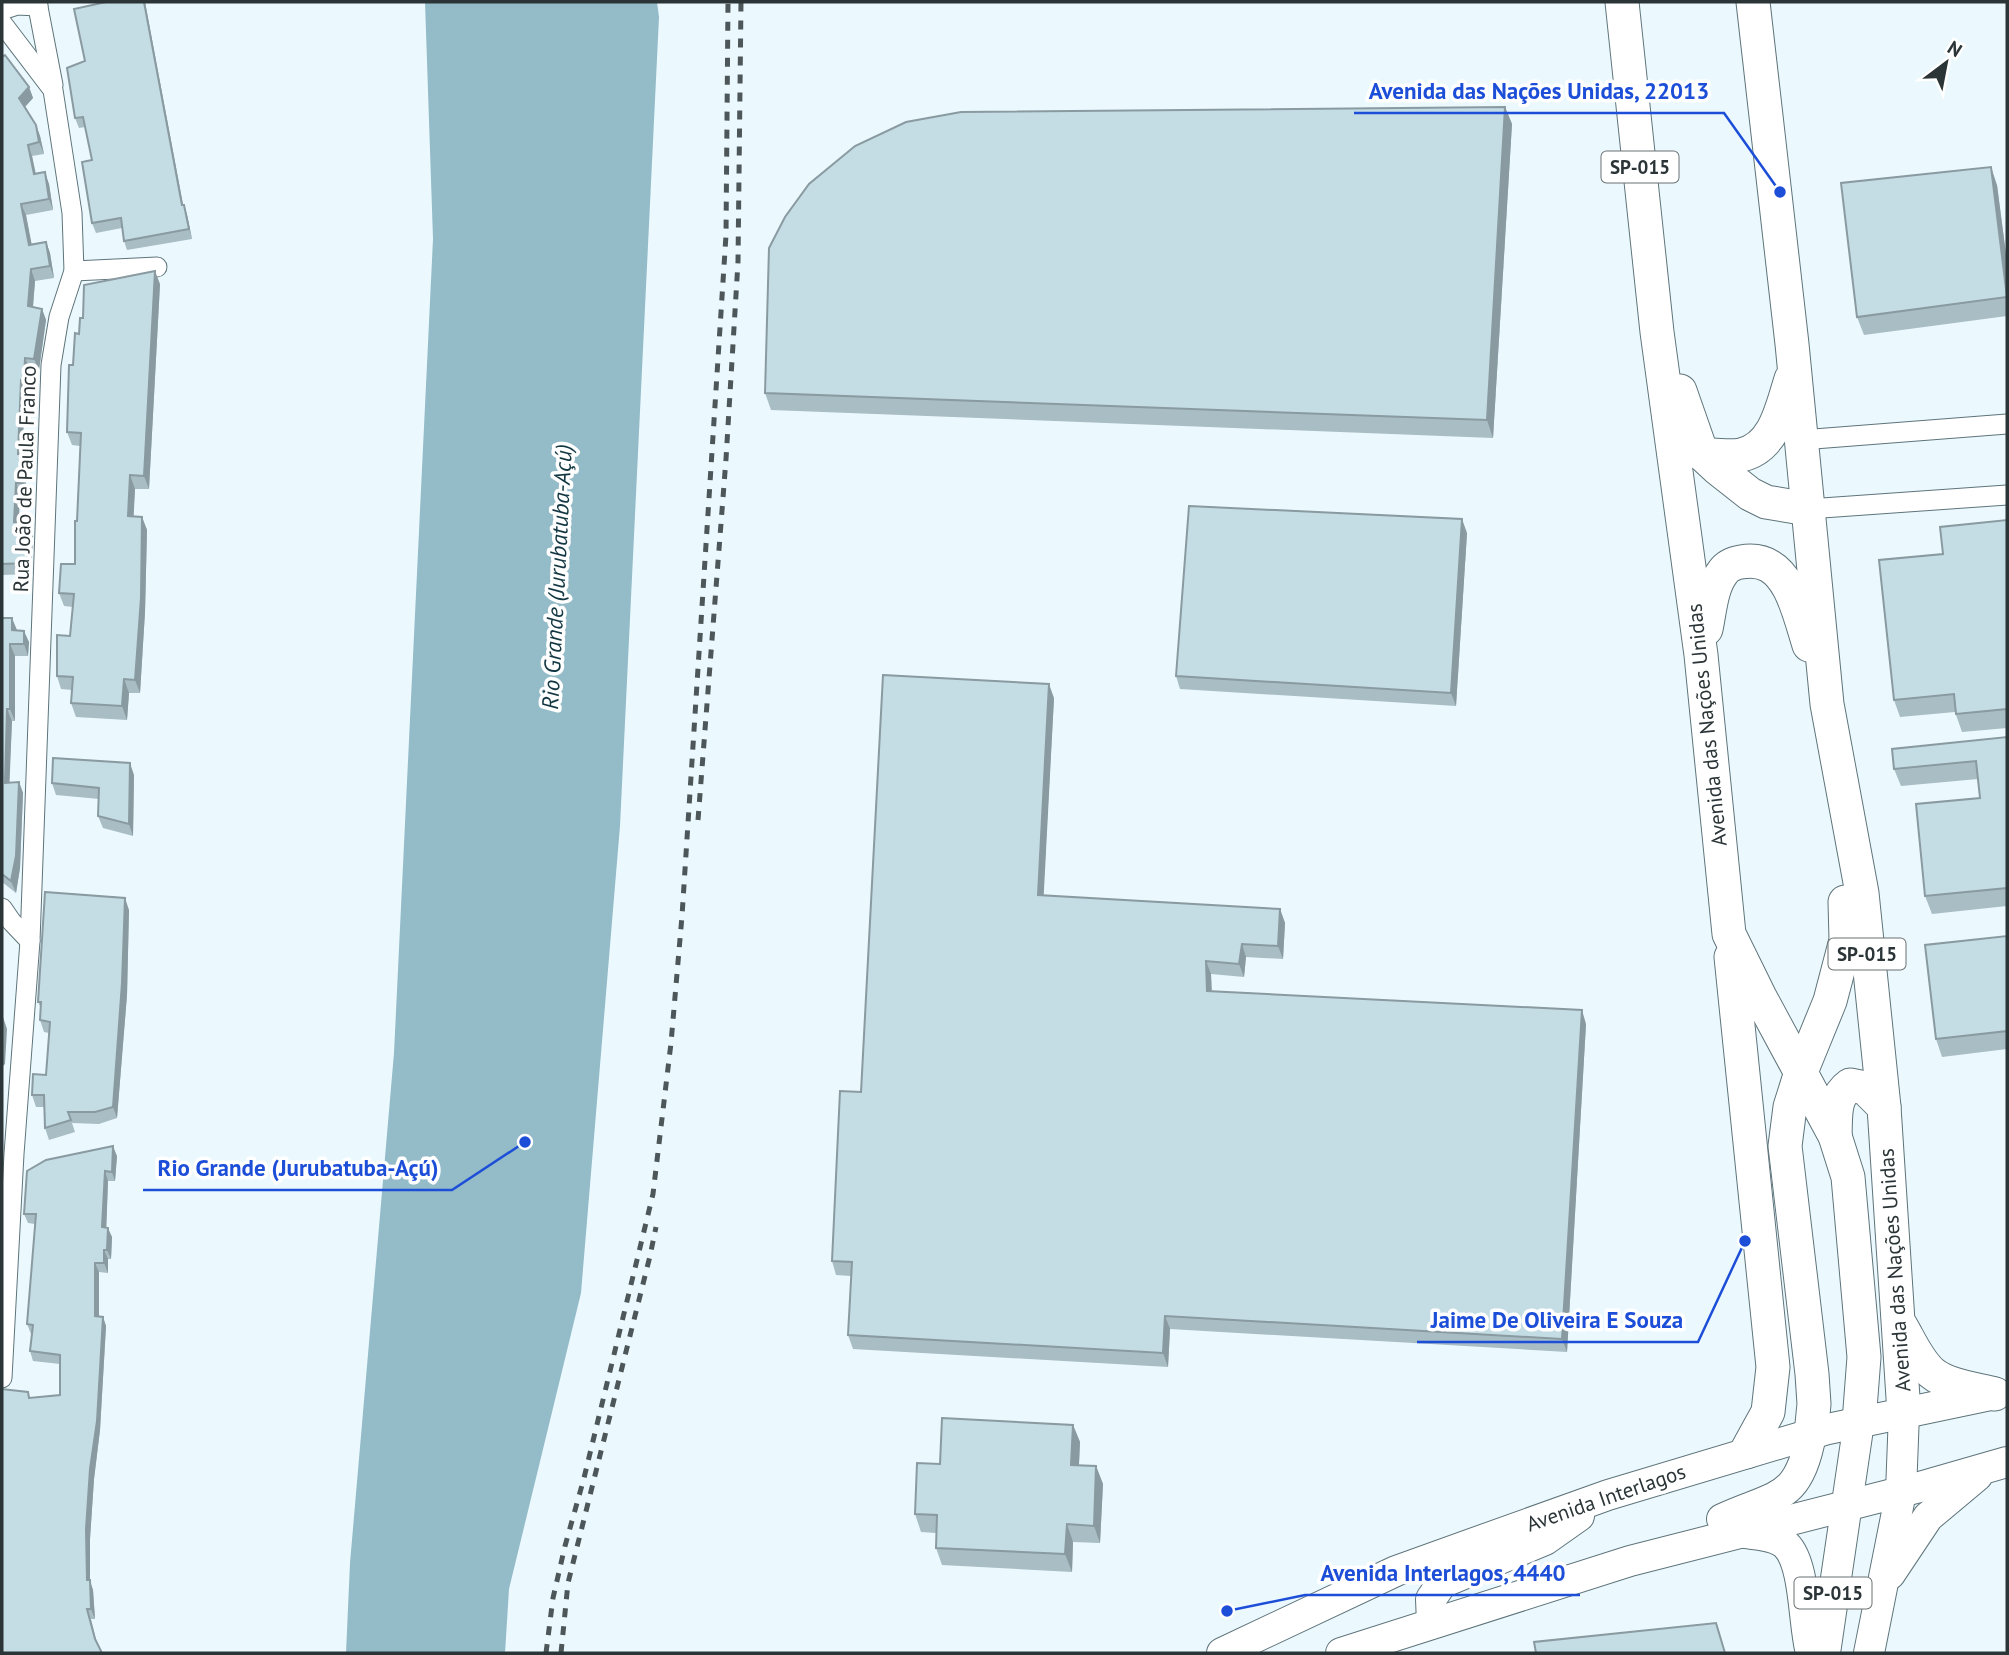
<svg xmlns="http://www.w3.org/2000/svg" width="2009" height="1655" font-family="'PT Sans',sans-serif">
<rect width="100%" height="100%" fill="#ebf9fe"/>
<!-- water -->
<path fill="#94bbc8" d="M 425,2 L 657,2 L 659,17 L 620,826 L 581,1293 L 509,1589 L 505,1653 L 346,1653 L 350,1563 L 394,1053 L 433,239 Z"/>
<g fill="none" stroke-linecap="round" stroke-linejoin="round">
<!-- street casing -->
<g stroke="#5e747b" stroke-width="21">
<g id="street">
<path d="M 37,2 L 53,85"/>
<path d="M 2,10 L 17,5 L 38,6"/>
<path d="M 2,23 L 53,90 L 72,213 L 74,271 L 59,317 L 51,365 L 30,941 L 14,1154 L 2,1378"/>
<path d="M 74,271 L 157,267"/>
<path d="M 1801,440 L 2007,424"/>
<path d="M 1808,509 L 2007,495"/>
<path d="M 2,908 L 11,921 L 30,941"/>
</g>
</g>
<!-- primary casing -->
<g stroke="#5e747b" stroke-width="32">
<g id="primary">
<path d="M 1722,1519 C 1776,1494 1799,1502 1811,1434"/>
<path d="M 1745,1533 C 1758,1535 1776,1535 1786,1545 C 1806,1565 1803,1625 1811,1653"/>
<path d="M 1890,1574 L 1928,1517 L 1977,1476"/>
<path d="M 1432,1623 L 1431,1599 L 1442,1583 L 1545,1540 L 1579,1516"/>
<path d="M 1222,1653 L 1396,1571 L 1608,1495 L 1828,1429 L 1995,1394"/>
<path d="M 1341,1653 L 1630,1561 L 1920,1487 L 2007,1462"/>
<path d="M 1825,1653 L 1859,1422"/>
<path d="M 1869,1653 L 1901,1492 L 1904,1413"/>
</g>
</g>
<!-- highway casing -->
<g stroke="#5e747b" stroke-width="35">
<g id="highway">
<path d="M 1622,2 L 1657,332 L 1701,655 L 1729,934 L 1760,997 L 1835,1136 L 1848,1177 L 1864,1357 L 1859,1422"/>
<path d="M 1753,2 L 1792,344 L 1827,704 L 1862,893 L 1884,1107 L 1904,1413"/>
<path d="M 1680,391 L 1702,454 L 1717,468 L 1750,494 L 1766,502 L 1808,509"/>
<path d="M 1702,454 C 1715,455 1729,457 1741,455 C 1775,448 1782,407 1791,379"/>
<path d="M 1706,629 C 1710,611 1711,587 1723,572 C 1727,566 1735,563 1741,562 C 1764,558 1778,568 1789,588 C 1798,605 1803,626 1809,645"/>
<path d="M 1731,957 L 1773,1367 L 1768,1412 L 1746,1452"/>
<path d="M 1835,1136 C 1836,1117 1833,1097 1850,1085 L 1865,1088 L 1884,1107"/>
<path d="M 1901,1326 C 1910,1341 1918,1361 1932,1373 C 1948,1386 1976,1389 1995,1394"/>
<path d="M 1811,1434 L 1814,1404 L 1812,1374 L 1785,1146 L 1790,1107 L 1801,1072 L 1830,1001 L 1846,940 L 1845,902"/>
</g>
</g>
<!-- street -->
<use href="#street" stroke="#fff" stroke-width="19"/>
<!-- primary -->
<use href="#primary" stroke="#fff" stroke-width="30"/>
<!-- highway -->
<use href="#highway" stroke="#fff" stroke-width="33"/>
<!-- rail -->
<g stroke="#4d575a" stroke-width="5" stroke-dasharray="9 9" stroke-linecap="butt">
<path d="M 698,820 L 726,459 L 738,262 L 741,2"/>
<path d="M 546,1653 L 553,1598 L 565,1546 L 584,1478 L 653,1194 L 671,1043 L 682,916 L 726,235 L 728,2"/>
<path d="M 561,1653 L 568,1583 L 650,1256 L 656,1227"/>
</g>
</g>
<!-- wall -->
<g fill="#a9bdc4">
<path d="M 2,57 L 29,87 L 33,98 L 25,107 L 36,125 L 40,136 L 44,154 L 32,156 L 36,174 L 49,184 L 53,210 L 26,215 L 31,244 L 46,242 L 50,253 L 54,278 L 35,281 L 33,307 L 42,309 L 46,320 L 39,370 L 30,369 L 28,392 L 25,392 L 22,454 L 27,465 L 25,494 L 20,494 L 19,522 L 33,534 L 31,574 L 2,575 Z"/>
<path d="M 85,61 L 184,205 L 187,215 L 192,239 L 127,250 L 124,241 L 122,228 L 96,233 L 92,223 L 92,160 L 85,127 L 79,128 L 75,118 Z"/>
<path d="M 1505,107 L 1512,124 L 1493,438 L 771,410 L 765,393 Z"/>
<path d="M 1997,185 L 2007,262 L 2007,316 L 1864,335 L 1857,317 Z"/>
<path d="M 160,284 L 149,489 L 135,489 L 133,517 L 142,517 L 147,530 L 145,612 L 140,693 L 129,693 L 127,720 L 76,717 L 71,703 L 72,690 L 61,689 L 57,676 L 70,636 L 73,607 L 64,606 L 59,593 L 75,564 L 80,446 L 72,445 L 67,432 L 73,365 L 79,334 L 83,318 Z"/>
<path d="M 2007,520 L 2007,728 L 1962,732 L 1955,712 L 1900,717 L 1894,700 L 1943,554 Z"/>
<path d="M 1467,533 L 1456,706 L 1180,689 L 1176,676 Z"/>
<path d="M 2,618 L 29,642 L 28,656 L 15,656 L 15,721 L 12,721 L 9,783 L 19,782 L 23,793 L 20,868 L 16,893 L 2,882 Z"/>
<path d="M 1054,698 L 1043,896 L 1280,909 L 1285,923 L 1283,959 L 1246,957 L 1244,977 L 1211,974 L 1212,991 L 1586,1024 L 1567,1352 L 1170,1329 L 1168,1367 L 853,1349 L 848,1335 L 851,1276 L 836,1275 L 832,1261 L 861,1092 Z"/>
<path d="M 2007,737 L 2007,906 L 1932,914 L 1925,896 L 1980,798 L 1978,779 L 1901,786 L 1894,769 Z"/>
<path d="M 134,775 L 133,836 L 103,828 L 98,816 L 99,799 L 56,795 L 52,783 Z"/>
<path d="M 129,910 L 127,995 L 117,1118 L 99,1124 L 72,1123 L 75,1132 L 49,1140 L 45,1128 L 44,1107 L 36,1107 L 32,1095 L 46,1075 L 49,1033 L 44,1032 L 40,1020 L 41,1008 L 38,1002 Z"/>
<path d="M 2007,936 L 2007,1049 L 1942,1057 L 1936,1039 Z"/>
<path d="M 117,1156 L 115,1181 L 108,1181 L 106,1228 L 112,1237 L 111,1259 L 108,1259 L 108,1273 L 99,1272 L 99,1316 L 103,1317 L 106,1326 L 100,1430 L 94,1479 L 90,1539 L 90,1581 L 93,1590 L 95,1619 L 91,1619 L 97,1643 L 2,1653 L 28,1392 L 30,1398 L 60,1395 L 60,1364 L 33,1361 L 30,1351 L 32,1334 L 31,1334 L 27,1324 L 35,1224 L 28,1223 L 24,1214 Z"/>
<path d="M 1073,1425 L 1080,1442 L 1079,1465 L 1096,1466 L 1103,1484 L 1100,1543 L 1073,1542 L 1072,1572 L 942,1565 L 936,1548 L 936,1533 L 921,1532 L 915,1514 L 940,1464 Z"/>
</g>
<!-- shaded-wall -->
<g fill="#899aa0">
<path d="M 144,2 L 145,2 L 185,215 L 182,205 Z"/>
<path d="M 29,87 L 33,98 L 23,109 L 19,98 Z"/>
<path d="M 1505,107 L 1512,124 L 1493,438 L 1487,420 Z"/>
<path d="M 36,125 L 40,136 L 44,154 L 39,142 Z"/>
<path d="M 28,145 L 32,156 L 38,186 L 34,174 Z"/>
<path d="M 1991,167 L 1997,185 L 2007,262 L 2007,293 Z"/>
<path d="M 45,172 L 49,184 L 53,210 L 49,199 Z"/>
<path d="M 21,204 L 26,215 L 34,256 L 29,245 Z"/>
<path d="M 184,205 L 187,215 L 192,239 L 189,229 Z"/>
<path d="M 46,242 L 50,253 L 54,278 L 50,266 Z"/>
<path d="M 31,269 L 35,281 L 32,318 L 28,306 Z"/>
<path d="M 155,271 L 160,284 L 149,489 L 144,476 Z"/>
<path d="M 42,309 L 46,320 L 39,370 L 34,359 Z"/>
<path d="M 25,358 L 30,369 L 28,392 L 24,381 Z"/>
<path d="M 21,380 L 25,392 L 22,465 L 18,454 Z"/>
<path d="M 22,454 L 27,465 L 25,494 L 21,483 Z"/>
<path d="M 130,475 L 135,489 L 133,530 L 128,516 Z"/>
<path d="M 16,483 L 20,494 L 18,533 L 14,522 Z"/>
<path d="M 142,517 L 147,530 L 145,612 L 140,693 L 135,680 Z"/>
<path d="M 1462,519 L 1467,533 L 1456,706 L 1451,693 Z"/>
<path d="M 28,523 L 33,534 L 31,574 L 27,563 Z"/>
<path d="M 12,618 L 17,630 L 17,642 L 12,630 Z"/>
<path d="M 24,631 L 29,642 L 28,656 L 24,644 Z"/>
<path d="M 10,644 L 15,656 L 15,721 L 10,709 Z"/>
<path d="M 124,679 L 129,693 L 127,720 L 122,706 Z"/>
<path d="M 1049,684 L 1054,698 L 1043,909 L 1038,895 Z"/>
<path d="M 7,709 L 12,721 L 9,795 L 5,783 Z"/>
<path d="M 130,763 L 134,775 L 133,836 L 129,824 Z"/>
<path d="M 19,782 L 23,793 L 20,868 L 16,893 L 11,881 Z"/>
<path d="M 125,898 L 129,910 L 127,995 L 117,1118 L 113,1107 Z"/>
<path d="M 1280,909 L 1285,923 L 1283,959 L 1278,946 Z"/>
<path d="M 1242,944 L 1246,957 L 1244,977 L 1239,964 Z"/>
<path d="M 1206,961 L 1211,974 L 1212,1005 L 1207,991 Z"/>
<path d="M 1582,1010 L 1586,1024 L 1567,1352 L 1562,1339 Z"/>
<path d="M 2,1014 L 7,1029 L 5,1064 L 2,1067 Z"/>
<path d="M 113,1146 L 117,1156 L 115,1181 L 112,1172 Z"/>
<path d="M 105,1171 L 108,1181 L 106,1237 L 102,1227 Z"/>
<path d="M 108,1228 L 112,1237 L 111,1259 L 107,1250 Z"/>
<path d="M 104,1250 L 108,1259 L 108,1273 L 104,1263 Z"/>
<path d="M 95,1263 L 99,1272 L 99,1326 L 95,1316 Z"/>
<path d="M 1165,1316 L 1170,1329 L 1168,1367 L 1163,1353 Z"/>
<path d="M 103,1317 L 106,1326 L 100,1430 L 94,1479 L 90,1539 L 90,1581 L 93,1590 L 95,1619 L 91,1609 L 87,1580 L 86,1529 Z"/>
<path d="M 1073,1425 L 1080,1442 L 1078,1483 L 1071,1465 Z"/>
<path d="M 1096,1466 L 1103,1484 L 1100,1543 L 1094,1526 Z"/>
<path d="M 1067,1524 L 1073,1542 L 1072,1572 L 1065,1554 Z"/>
</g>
<!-- building -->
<g fill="#c4dce4" stroke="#899aa0" stroke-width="2">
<path d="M 106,2 L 144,2 L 182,205 L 184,205 L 189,229 L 124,241 L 121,218 L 92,223 L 82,162 L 92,160 L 83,117 L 75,118 L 67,68 L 85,61 L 74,9 Z"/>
<path d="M 5,55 L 29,87 L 19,98 L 36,125 L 39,142 L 28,145 L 34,174 L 45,172 L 49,199 L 21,204 L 29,245 L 46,242 L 50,266 L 31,269 L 28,306 L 42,309 L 34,359 L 25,358 L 24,381 L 21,380 L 18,454 L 22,454 L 21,483 L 16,483 L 14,522 L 28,523 L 27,563 L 2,564 L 2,57 Z"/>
<path d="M 1505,107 L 1487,420 L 765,393 L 769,248 L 785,217 L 809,184 L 855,146 L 906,122 L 961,112 Z"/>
<path d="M 1991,167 L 2007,297 L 1857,317 L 1841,183 Z"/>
<path d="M 155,271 L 144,476 L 130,475 L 128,516 L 142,517 L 141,598 L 135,680 L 124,679 L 122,706 L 71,703 L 73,677 L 57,676 L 57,635 L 70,636 L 74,594 L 59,593 L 61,564 L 75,564 L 75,521 L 77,521 L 81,433 L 67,432 L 69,365 L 73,365 L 75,333 L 79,334 L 80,318 L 83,318 L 84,285 Z"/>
<path d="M 1189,506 L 1462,519 L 1451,693 L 1176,676 Z"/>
<path d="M 2007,520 L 2007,709 L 1956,714 L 1954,694 L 1894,700 L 1879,560 L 1943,554 L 1940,527 Z"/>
<path d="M 2,618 L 12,618 L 12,630 L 24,631 L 24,644 L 10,644 L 10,709 L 7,709 L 5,783 L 19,782 L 16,856 L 11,881 L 2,874 Z"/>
<path d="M 883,675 L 1049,684 L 1038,895 L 1280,909 L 1278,946 L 1242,944 L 1239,964 L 1206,961 L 1207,991 L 1582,1010 L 1562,1339 L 1165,1316 L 1163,1353 L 848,1335 L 852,1262 L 832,1261 L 840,1091 L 861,1092 Z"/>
<path d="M 2007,737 L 2007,888 L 1925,896 L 1916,804 L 1980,798 L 1976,761 L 1894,769 L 1892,749 Z"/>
<path d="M 53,758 L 130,763 L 129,824 L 98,816 L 99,788 L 52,783 Z"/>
<path d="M 45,892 L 125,898 L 122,983 L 113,1107 L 95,1112 L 68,1112 L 71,1120 L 45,1128 L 44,1095 L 32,1095 L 33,1074 L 46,1075 L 50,1022 L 40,1020 L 41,1002 L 38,1002 Z"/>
<path d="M 2007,936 L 2007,1031 L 1936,1039 L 1925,945 Z"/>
<path d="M 113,1146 L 112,1172 L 105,1171 L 102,1227 L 108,1228 L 107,1250 L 104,1250 L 104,1263 L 95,1263 L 95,1316 L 103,1317 L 97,1421 L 90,1469 L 86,1529 L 87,1580 L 90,1580 L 91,1609 L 87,1609 L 95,1639 L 102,1653 L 2,1653 L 2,1389 L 28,1392 L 29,1398 L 60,1395 L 60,1355 L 30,1351 L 33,1325 L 27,1324 L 36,1214 L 24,1214 L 27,1171 L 46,1160 Z"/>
<path d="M 942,1418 L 1073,1425 L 1071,1465 L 1096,1466 L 1094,1526 L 1067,1524 L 1065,1554 L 936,1548 L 937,1515 L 915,1514 L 917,1463 L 940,1464 Z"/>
<path d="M 1716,1623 L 1725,1653 L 1536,1653 L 1534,1642 Z"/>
</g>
<g text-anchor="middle" stroke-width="7" stroke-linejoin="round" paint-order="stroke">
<!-- shield labels -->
<g fill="#fff" stroke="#6b7173" stroke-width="2">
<rect x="1601.5" y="151.5" width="77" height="31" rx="5"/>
<rect x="1828.5" y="938.5" width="77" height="31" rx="5"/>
<rect x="1794.5" y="1577.5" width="77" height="31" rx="5"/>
</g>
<g font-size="19" font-weight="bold" fill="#2b3437">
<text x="1640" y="174">SP-015</text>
<text x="1867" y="961">SP-015</text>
<text x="1833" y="1600">SP-015</text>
</g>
<!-- street labels -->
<g font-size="21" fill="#2b3437" stroke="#fff">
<text transform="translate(25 479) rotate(-88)" y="7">Rua João de Paula Franco</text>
<text transform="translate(1707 725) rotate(-96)" y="7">Avenida das Nações Unidas</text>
<text transform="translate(1895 1270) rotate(-94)" y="7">Avenida das Nações Unidas</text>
<text transform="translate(1606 1498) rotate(-19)" y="7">Avenida Interlagos</text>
</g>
<!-- water labels -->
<g font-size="23" font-style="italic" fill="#133843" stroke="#fff">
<text transform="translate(557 577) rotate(-87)" y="8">Rio Grande (Jurubatuba-Açú)</text>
</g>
</g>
<!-- callouts -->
<path fill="none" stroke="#1d4ed8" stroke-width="2.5" d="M1780 192L1724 113H1354M525 1142L452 1190H143M1745 1241L1698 1342H1417M1227 1611L1305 1595H1580"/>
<g fill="#1d4ed8" stroke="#fff" stroke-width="2.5">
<circle cx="1780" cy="192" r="7"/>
<circle cx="525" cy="1142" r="7"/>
<circle cx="1745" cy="1241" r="7"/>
<circle cx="1227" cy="1611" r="7"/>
</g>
<g font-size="23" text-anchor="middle" font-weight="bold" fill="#1d4ed8" stroke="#fff" stroke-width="7" stroke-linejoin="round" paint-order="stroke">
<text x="1539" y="99">Avenida das Nações Unidas, 22013</text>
<text x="298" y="1176">Rio Grande (Jurubatuba-Açú)</text>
<text x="1557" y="1328">Jaime De Oliveira E Souza</text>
<text x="1443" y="1581">Avenida Interlagos, 4440</text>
</g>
<!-- border -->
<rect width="2009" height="1655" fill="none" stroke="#2b3437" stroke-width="7"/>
<!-- north arrow -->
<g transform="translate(1946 63) rotate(32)" stroke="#ffffff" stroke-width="5" paint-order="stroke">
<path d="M0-5L12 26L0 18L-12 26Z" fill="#2b3437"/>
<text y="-10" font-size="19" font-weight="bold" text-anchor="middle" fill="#2b3437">N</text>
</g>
</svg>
